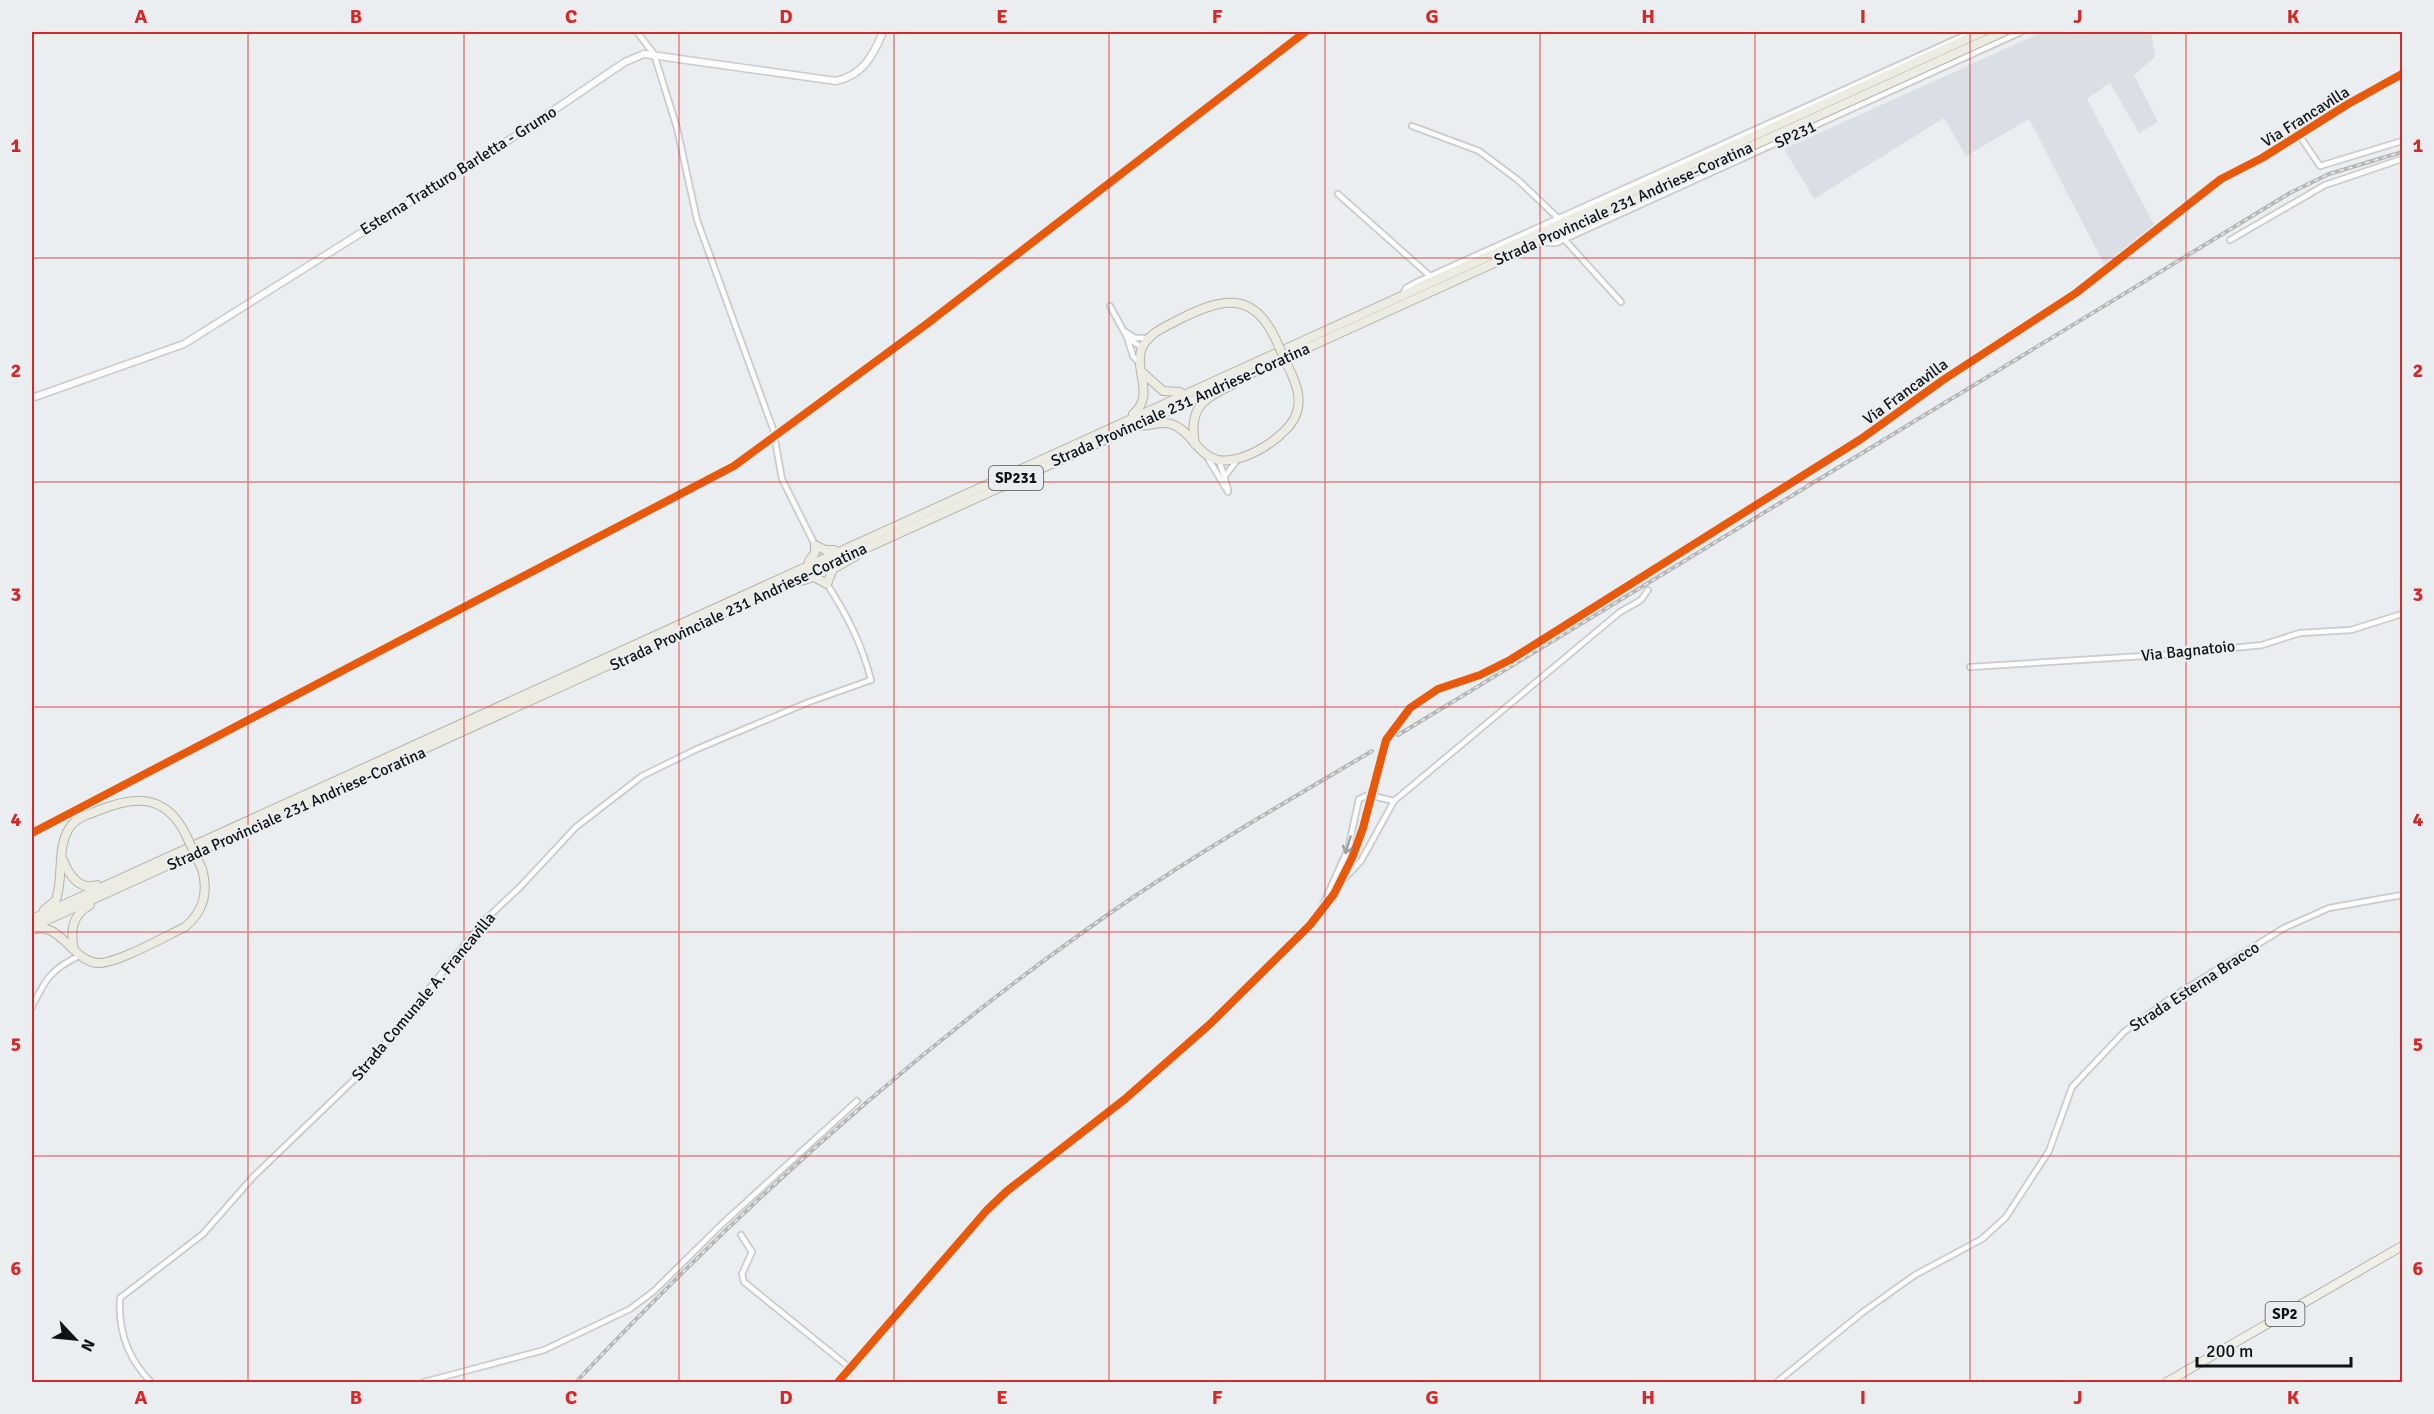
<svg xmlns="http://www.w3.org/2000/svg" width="2434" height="1414" font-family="Signika,sans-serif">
<rect width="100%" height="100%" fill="#ebeef0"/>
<!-- built -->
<path fill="#dadfe5" d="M 2042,32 L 2151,32 L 2155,57 L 2134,75 L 2158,122 L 2139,133 L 2110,83 L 2087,99 L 2156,228 L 2105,266 L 2029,119 L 1966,156 L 1944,118 L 1814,199 L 1784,149 Z"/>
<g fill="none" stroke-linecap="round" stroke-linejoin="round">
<!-- minor casing -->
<g stroke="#c9cbcd" stroke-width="8">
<g id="minor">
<path d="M 637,32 L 654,54 L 677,128 L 697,220 L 773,429 L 782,479 L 815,545"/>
<path d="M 1412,126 L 1479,151 L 1518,180 L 1559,219"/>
<path d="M 2299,135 L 2320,166 L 2402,141"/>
<path d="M 1338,194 L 1430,276"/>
<path d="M 1564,239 L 1621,302"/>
<path d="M 2230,240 L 2325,185 L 2402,159"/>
<path d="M 1544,243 L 1556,243 L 2021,32"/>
<path d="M 1402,296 L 1406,288 L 1417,282 L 1972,32"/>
<path d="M 1110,306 L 1127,337 L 1133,356 L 1139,363"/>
<path d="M 1126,332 L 1135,338 L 1149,338"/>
<path d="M 1127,337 L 1142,348"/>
<path d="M 1206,455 L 1228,492"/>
<path d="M 1219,460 L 1228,489"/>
<path d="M 1225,476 L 1238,459"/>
<path d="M 1970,667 L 2175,654 L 2262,645 L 2300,633 L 2351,630 L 2402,614"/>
<path d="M 1377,797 L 1394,801"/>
<path d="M 1341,882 L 1361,861 L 1394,801 L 1620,612 L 1641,600 L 1648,590"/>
<path d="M 1322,907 L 1348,849 L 1359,799 L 1368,795"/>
<path d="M 32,1007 C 45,980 51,969 79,956"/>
<path d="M 741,1235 L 752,1252 L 742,1274 L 744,1282 L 850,1368"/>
<path d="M 151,1382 C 128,1359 118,1330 120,1298 L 203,1234 L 253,1177 L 360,1074 L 484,921 L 520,887 L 576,827 L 642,776 L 697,749 L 809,702 L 871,680 C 862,644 847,615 827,584"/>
<path d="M 424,1382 L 544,1350 L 630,1309 L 654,1291 L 722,1224 L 857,1101"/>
<path d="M 1777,1382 L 1863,1312 L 1915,1275 L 1982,1239 L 2006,1217 L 2049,1151 L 2072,1087 L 2124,1032 L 2171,998 L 2284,928 L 2329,908 L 2402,895"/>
</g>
</g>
<!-- tertiary casing -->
<g stroke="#c9cbcd" stroke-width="9">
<g id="tertiary">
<path d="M 32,398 L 184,344 L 520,133 L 625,62 L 644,54 L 836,81 C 863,75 873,56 883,32"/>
<path d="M 838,1382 L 987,1210 L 1007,1191 L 1125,1099 L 1210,1024 L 1310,925 L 1334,894 L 1352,858 L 1363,828 L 1386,740 L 1410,708 L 1438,689 L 1480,675 L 1510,660 L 1861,439 L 1943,380 L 2076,293 L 2221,179 L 2262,158 L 2348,104 L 2402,74"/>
</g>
</g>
<!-- primary casing -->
<g stroke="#b3b3a8" stroke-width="10">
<path id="primary" d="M 2167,1382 L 2402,1246"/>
</g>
<!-- trunk casing -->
<g stroke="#b3b3a8" stroke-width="10">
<g id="trunk">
<path d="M 1143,373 L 1163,391 L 1180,392"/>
<path d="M 1133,414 C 1156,395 1133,370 1142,348 C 1149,333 1165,327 1178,320 C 1219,299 1252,289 1275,338"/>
<path d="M 1135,424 C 1146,429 1158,420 1171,424 C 1191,430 1197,455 1218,460 C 1243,465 1290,436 1297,412 C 1301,399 1297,387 1292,375"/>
<path d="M 1195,444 C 1188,406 1204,399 1234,384"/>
<path d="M 809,561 L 815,553 L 815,545 L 825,550 L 834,550"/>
<path d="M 801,581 L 814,577 L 827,584 L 833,569 L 856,556"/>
<path d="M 63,860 C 69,875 79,891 97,885"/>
<path d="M 44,910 L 56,900 C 64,877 56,847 70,827 C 76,818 87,815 97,811 C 134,796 164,793 185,833"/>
<path d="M 32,919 L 1982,32"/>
<path d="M 32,927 L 2003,32"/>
<path d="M 33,930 C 59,919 73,963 99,963 C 118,963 166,936 185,927 C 203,912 209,893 202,869"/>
<path d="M 74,950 C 70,931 72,915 90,905"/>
</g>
</g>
<!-- minor -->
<use href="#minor" stroke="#fcfcfd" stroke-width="4.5"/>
<!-- tertiary -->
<use href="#tertiary" stroke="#fcfcfd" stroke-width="6"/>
<!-- primary -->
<use href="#primary" stroke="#f0f0e9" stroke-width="8"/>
<!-- trunk -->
<use href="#trunk" stroke="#ecece2" stroke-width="8"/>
<!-- rail casing -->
<g stroke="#b5b6b6" stroke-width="4">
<g id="rail">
<path d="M 1398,735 L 2290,193 L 2329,174 L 2402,152"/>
<path d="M 576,1382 C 744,1203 928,1037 1132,898 C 1209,846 1291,799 1372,751"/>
</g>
</g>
<!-- rail -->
<use href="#rail" stroke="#eaeef1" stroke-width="1.5" stroke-dasharray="4.5" stroke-linecap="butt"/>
<!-- trunk-bridge casing -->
<g stroke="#b3b3a8" stroke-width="10" stroke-linecap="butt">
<g id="trunk-bridge">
<path d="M 1275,338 L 1292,375"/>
<path d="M 185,833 L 202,869"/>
</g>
</g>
<!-- trunk-bridge -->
<use href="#trunk-bridge" stroke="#ecece2" stroke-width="8"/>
<!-- cycleway casing -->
<g stroke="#eaeef1" stroke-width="11">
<g id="cycleway">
<path d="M 32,833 L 734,466 L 928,323 L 1305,32"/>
<path d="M 838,1382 L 987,1210 L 1007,1191 L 1125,1099 L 1210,1024 L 1310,925 L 1334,894 L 1352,858 L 1363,828 L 1386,740 L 1410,708 L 1438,689 L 1480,675 L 1510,660 L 1861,439 L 1943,380 L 2076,293 L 2221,179 L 2262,158 L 2348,104 L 2402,74"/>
</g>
</g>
<!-- cycleway -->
<use href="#cycleway" stroke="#e8590c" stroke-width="8"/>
</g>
<!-- one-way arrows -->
<defs><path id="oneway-shaft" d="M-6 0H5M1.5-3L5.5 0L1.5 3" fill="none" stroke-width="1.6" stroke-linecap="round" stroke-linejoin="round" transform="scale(1.5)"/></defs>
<use stroke="#9e9e9f" href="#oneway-shaft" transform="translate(1348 845) rotate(107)"/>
<!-- grid -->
<path fill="none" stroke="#d62828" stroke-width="1.5" stroke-opacity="0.55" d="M 248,32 L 248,1382M 464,32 L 464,1382M 679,32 L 679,1382M 894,32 L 894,1382M 1109,32 L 1109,1382M 1325,32 L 1325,1382M 1540,32 L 1540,1382M 1755,32 L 1755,1382M 1970,32 L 1970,1382M 2186,32 L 2186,1382M 32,258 L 2402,258M 32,482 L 2402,482M 32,707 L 2402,707M 32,932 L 2402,932M 32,1156 L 2402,1156"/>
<g text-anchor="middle" stroke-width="4.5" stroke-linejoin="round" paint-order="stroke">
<!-- shield labels -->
<g fill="#eaeef1" stroke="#515456" stroke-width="1.5">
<rect x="989" y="466" width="54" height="24" rx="4.5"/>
<rect x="2265.5" y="1302" width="39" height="24" rx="4.5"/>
</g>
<g font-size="15" font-weight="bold" fill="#101213">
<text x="1016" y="483">SP231</text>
<text x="2285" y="1319">SP2</text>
</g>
<!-- street labels -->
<g font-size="16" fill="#101213" stroke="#eaeef1">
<text transform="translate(2305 116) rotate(-32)" y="6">Via Francavilla</text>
<text transform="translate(1795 134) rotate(-25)" y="6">SP231</text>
<text transform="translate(458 170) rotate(-32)" y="6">Esterna Tratturo Barletta - Grumo</text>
<text transform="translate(1623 203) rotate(-24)" y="6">Strada Provinciale 231 Andriese-Coratina</text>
<text transform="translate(1905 391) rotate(-36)" y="6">Via Francavilla</text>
<text transform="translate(1180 404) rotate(-24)" y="6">Strada Provinciale 231 Andriese-Coratina</text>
<text transform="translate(738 606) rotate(-25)" y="6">Strada Provinciale 231 Andriese-Coratina</text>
<text transform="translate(2188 650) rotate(-6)" y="6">Via Bagnatoio</text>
<text transform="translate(296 808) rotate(-24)" y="6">Strada Provinciale 231 Andriese-Coratina</text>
<text transform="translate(2194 986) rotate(-33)" y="6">Strada Esterna Bracco</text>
<text transform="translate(423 996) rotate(-50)" y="6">Strada Comunale A. Francavilla</text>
</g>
</g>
<!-- border -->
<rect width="2434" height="1414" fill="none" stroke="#eaeef1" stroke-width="66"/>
<!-- north arrow -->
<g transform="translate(75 1339) rotate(116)" stroke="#eaeef1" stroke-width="4.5" paint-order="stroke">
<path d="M0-4.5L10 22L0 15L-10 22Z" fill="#101213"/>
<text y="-9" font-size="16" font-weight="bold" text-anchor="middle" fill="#101213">N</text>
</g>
<!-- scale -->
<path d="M2197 1357v9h154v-9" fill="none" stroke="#101213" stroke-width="3"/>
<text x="2206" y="1357" font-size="18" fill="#101213" stroke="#eaeef1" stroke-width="4.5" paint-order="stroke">200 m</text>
<rect x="33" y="33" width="2368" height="1348" fill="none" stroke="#d62828" stroke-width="2"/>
<g font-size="20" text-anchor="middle" font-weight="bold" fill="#d62828">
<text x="141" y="23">A</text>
<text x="356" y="23">B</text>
<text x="571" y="23">C</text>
<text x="786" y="23">D</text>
<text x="1002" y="23">E</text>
<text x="1217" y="23">F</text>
<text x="1432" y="23">G</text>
<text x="1648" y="23">H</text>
<text x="1863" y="23">I</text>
<text x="2078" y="23">J</text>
<text x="2293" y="23">K</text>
<text x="16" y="152">1</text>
<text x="2418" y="152">1</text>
<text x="16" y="377">2</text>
<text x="2418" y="377">2</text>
<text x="16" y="601">3</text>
<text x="2418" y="601">3</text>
<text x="16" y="826">4</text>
<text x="2418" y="826">4</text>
<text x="16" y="1051">5</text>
<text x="2418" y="1051">5</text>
<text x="16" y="1275">6</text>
<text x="2418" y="1275">6</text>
<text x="141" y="1404">A</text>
<text x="356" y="1404">B</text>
<text x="571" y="1404">C</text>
<text x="786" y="1404">D</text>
<text x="1002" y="1404">E</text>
<text x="1217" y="1404">F</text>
<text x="1432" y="1404">G</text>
<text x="1648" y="1404">H</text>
<text x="1863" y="1404">I</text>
<text x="2078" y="1404">J</text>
<text x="2293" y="1404">K</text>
</g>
</svg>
